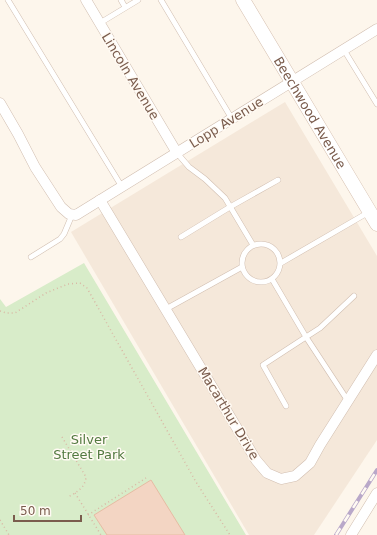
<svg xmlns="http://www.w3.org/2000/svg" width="377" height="535" font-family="'DejaVu Sans',sans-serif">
<rect width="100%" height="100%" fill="#fdf6ec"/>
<!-- residential -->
<path fill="#f5e8da" d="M 285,102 L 377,256 L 377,440 L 314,535 L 249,535 L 71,232 Z"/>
<!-- green -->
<path fill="#d8ecc9" d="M 84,263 L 246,535 L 0,535 L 0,299 L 6,307 Z"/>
<!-- building -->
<path fill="#f3d5c3" stroke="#e6bba3" d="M 151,480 L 185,535 L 107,535 L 94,515 Z"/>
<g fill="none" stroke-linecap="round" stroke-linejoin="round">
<!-- lane casing -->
<g stroke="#d1beb0" stroke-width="6">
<g id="lane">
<path d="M 8,0 L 122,187"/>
<path d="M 121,0 L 125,7"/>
<path d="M 161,0 L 232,119"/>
<path d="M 100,23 L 138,0"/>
<path d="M 344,50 L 377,104"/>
<path d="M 177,153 L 189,167 L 205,179 L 225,198 L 253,245"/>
<path d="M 181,237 L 230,207 L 278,180"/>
<circle cx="261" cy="263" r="19"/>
<path d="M 31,257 L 60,239 L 64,234 L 72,215"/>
<path d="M 281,263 L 369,212"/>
<path d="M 272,279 L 306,337 L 320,328 L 354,296"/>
<path d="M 166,309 L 242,267"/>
<path d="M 286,406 L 263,365 L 306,337 L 348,401"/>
</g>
</g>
<!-- street casing -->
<g stroke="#d1beb0" stroke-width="11">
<g id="street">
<path d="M 86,0 L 177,153"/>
<path d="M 0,103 L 18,134 L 35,167 L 61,207 L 69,214 L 76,215 L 377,29"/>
<path d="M 100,200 L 256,460 L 267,473 L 281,479 L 295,476 L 310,463 L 320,445 L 377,355"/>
<path d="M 351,535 L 377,493"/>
</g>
</g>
<!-- secondary casing -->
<g stroke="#d6c0b0" stroke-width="15">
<g id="secondary">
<path id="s1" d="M 243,0 L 377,224"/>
</g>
</g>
<!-- path -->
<g stroke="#d9b8a5" stroke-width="1.5" stroke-dasharray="1 3" stroke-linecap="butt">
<path d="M 0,311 L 6,313 L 15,313 L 46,293 L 68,284 L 80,283 L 87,288 L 196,482 L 230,535"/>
<path d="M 62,437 L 86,477 C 85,488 77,492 68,497"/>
<path d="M 75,493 L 101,535"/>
<path d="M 88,515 L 146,478"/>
<path d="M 0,520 L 9,535"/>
</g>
<!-- lane -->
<use href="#lane" stroke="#fff" stroke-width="5"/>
<!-- street -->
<use href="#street" stroke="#fff" stroke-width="10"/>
<!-- secondary -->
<use href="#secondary" stroke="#fff" stroke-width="14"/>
<!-- rail casing -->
<g stroke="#b9a8c9" stroke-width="4">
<path id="rail" d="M 336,535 L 377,470"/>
</g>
<!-- rail -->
<use href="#rail" stroke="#fffaf3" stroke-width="2.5" stroke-dasharray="8" stroke-linecap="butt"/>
</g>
<g text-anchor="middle" stroke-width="3" stroke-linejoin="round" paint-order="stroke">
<!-- street labels -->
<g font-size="13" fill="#7a5c4d" stroke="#fffaf3">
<text transform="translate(131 76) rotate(59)" y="5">Lincoln Avenue</text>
<text dy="5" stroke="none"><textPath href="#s1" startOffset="131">Beechwood Avenue</textPath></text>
<text transform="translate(226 122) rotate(-32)" y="5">Lopp Avenue</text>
<text transform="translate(229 413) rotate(59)" y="5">Macarthur Drive</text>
</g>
<!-- park labels -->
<g font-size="13" fill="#537a41" stroke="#fffaf3">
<text x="89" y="444">Silver<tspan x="89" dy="15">Street Park</tspan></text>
</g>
</g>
<!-- scale -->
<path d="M14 515v6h67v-6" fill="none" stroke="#7a5c4d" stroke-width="2"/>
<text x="20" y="515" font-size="12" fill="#7a5c4d" stroke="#fffaf3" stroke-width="3" paint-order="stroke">50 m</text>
</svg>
